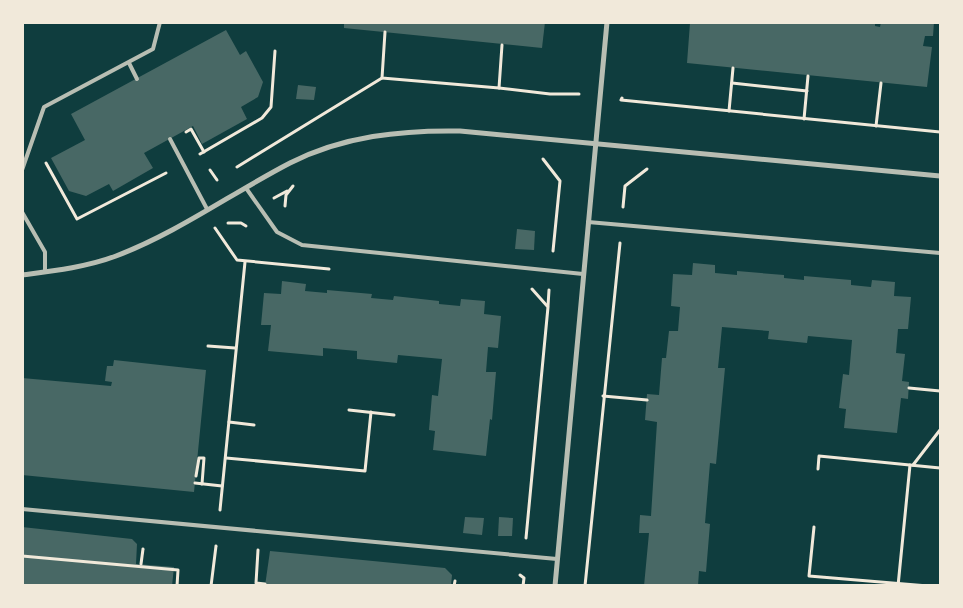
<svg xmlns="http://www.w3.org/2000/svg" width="963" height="608" font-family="'Public Sans',sans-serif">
<rect width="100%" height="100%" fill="#0f3d3e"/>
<!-- building -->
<g fill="#486865">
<path d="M 344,22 L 545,22 L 542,48 L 344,28 Z"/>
<path d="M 875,22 L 875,26 L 880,27 L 881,22 L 934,22 L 933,36 L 925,36 L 923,46 L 932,47 L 927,87 L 687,63 L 690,23 Z"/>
<path d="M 226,30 L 240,55 L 246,51 L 263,82 L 258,97 L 241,107 L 247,119 L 202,144 L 193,126 L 144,153 L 153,168 L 113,191 L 109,184 L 86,196 L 69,191 L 51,158 L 85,140 L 71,114 Z"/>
<path d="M 298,85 L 316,87 L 314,100 L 296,99 Z"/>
<path d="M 517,229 L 535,231 L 534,250 L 515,249 Z"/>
<path d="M 693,263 L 715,265 L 715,273 L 737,275 L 737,271 L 784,275 L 784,278 L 804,280 L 804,276 L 851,280 L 851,285 L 871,287 L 872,280 L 895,282 L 894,296 L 911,297 L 908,329 L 898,329 L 896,353 L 905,354 L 902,381 L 909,382 L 908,399 L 901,398 L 897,433 L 844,428 L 846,409 L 839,408 L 843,374 L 849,375 L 852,340 L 808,336 L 807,343 L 768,339 L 769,331 L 722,327 L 718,368 L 725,368 L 716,464 L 710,463 L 705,523 L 710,524 L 706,572 L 699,571 L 698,586 L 644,586 L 649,533 L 639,533 L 640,515 L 651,516 L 657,422 L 645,420 L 647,394 L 659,395 L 662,358 L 666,358 L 669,331 L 678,331 L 680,307 L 671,306 L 673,274 L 692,275 Z"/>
<path d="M 282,281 L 306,284 L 305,291 L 327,293 L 327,290 L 372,294 L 371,298 L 393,300 L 394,296 L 439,301 L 439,304 L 460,306 L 461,299 L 485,301 L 484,314 L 501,316 L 498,348 L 488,347 L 486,372 L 496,372 L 492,420 L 490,419 L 486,456 L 433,450 L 435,431 L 429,430 L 432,395 L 438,396 L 442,359 L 398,355 L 397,363 L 357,359 L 357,351 L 323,348 L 323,356 L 268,351 L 271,325 L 261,325 L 264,293 L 281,294 Z"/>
<path d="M 114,360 L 206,370 L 194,492 L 22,475 L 22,378 L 111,386 L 112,382 L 105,381 L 106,373 L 107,366 L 113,366 Z"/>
<path d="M 465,517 L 484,518 L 482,535 L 463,533 Z"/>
<path d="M 499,517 L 513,518 L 512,536 L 498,536 Z"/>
<path d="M 22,527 L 132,539 L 137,544 L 136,564 L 174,567 L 172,586 L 22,586 Z"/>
<path d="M 270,551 L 445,568 L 452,575 L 451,586 L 265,586 Z"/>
</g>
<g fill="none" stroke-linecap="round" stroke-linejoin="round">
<!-- path -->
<g stroke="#f1e9da" stroke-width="3">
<path d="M 385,32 L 382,78 L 499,88 L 502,45"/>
<path d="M 732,83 L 807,91"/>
<path d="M 499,88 L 550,94 L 579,94"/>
<path d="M 622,98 L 621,100 L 940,132"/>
<path d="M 729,111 L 733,68"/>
<path d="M 804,119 L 808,76"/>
<path d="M 876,126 L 881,83"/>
<path d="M 186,132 L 191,129 L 204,152"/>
<path d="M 200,154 L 262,118 L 271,107 L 275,51"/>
<path d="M 543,159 L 560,181 L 553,251"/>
<path d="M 46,163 L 77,219 L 166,173"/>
<path d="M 237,167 L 382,78"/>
<path d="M 210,170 L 217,180"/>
<path d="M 274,198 L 287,191"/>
<path d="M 285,206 L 286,195 L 293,186"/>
<path d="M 623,207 L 625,186 L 647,169"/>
<path d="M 228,223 L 241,223 L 246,226"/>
<path d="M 215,228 L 237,260 L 329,269"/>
<path d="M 548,306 L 549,290"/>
<path d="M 208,346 L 235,348"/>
<path d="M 909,388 L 940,391"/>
<path d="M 603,396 L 647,400"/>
<path d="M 349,410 L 394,415"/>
<path d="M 229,422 L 254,425"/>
<path d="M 226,458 L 365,471 L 371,412"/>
<path d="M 913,465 L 940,430"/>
<path d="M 818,469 L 819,456 L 940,468"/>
<path d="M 196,476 L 199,458 L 204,458 L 202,484"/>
<path d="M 195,483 L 222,486"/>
<path d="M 220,510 L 245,262"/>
<path d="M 814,527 L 809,576 L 928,586"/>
<path d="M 526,538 L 548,307 L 532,289"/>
<path d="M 258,550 L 256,583 L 265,584"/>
<path d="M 22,556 L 178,570 L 177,586"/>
<path d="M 141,564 L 143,549"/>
<path d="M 520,575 L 524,578 L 523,586"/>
<path d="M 211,586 L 216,546"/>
<path d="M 454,586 L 455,581"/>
<path d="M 585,586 L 620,243"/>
<path d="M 898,586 L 910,465"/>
</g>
<!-- service -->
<g stroke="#b8beb3" stroke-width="4">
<path d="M 129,63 L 137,79"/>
<path d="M 170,139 L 207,209"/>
<path d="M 22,170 L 44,107 L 153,49 L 160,22"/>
<path d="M 246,188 L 277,232 L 302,245 L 583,274"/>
<path d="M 22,212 L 45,252 L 45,272"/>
<path d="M 588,222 L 940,253"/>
<path d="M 22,509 L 557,559"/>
</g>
<!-- minor -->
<g stroke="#b8beb3" stroke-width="5">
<path d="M 22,275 C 53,271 87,267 116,256 C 177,233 232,193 290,163 C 343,136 401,130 460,131 L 940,176"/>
<path d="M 555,586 L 607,22"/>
</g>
</g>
<!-- border -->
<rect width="963" height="608" fill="none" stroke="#f1e9da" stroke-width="48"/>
</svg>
